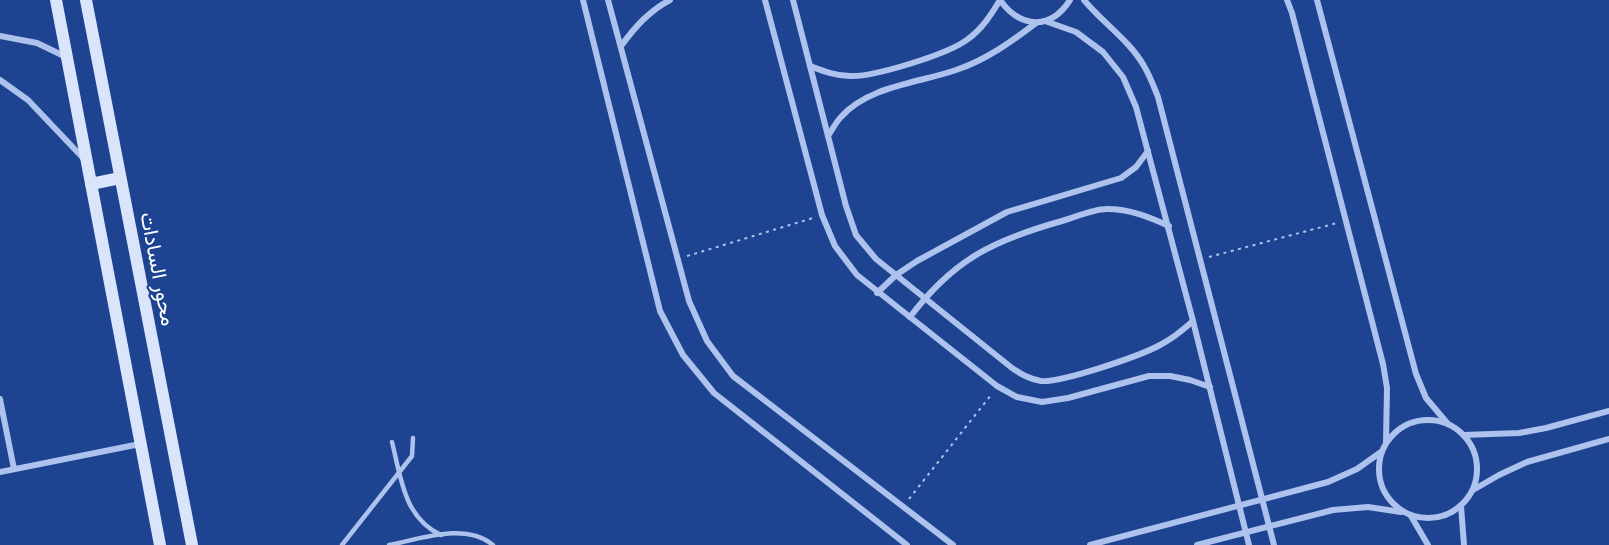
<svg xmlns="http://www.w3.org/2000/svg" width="1609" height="545" font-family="Arial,Vazirmatn,sans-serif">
<rect width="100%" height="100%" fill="#1d4391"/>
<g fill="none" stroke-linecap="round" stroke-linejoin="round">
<!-- path -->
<g stroke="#adc3ee" stroke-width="2" stroke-dasharray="3 4.5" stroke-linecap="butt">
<path d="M 687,256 L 813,218"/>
<path d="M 1209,257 L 1337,223"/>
<path d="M 909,499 L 991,395"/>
</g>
<!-- lane -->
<g stroke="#adc3ee" stroke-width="4.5">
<path d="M 392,442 C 401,478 404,518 441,535"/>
<path d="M 342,545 L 412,456 L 413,438"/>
<path d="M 389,545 C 421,539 465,522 493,545"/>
</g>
<!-- street -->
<g stroke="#adc3ee" stroke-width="6">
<path d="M 583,0 L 660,311 L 683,355 L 714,393 L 907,545"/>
<path d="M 608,0 L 689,301 L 707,341 L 733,376 L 953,545"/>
<path d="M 765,0 L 822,215 L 835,246 L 857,275 L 997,386 L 1017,397 L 1042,402 L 1068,398 L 1149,376 L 1170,376 L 1190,380 L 1210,387"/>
<path d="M 793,0 L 846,206 L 856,235 L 876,259 L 1012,368 C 1021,374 1029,379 1041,381 C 1061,383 1140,356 1160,345 C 1172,339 1183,330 1193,321"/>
<path d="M 1084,0 C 1102,22 1130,41 1144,66 C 1150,76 1154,87 1158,97 L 1274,545"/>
<path d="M 1287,0 L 1292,13 L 1383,364 L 1387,388 L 1386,442"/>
<path d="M 1317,0 L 1416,374 L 1426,398 L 1448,424"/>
<path d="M 1045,21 L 1076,32 L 1103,52 L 1123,77 L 1136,107 L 1193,321 L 1249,545"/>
<path d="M 0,36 L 37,43 L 66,57"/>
<path d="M 621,46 C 635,27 649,11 670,0"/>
<path d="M 810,66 C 823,71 835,76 850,76 C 874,77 949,54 968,39 C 982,29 991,15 1000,0 C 1020,28 1050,31 1070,0"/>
<path d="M 0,80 L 28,100 L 84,159"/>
<path d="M 828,136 C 832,130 836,122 841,117 C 868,86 919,83 956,70 C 986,60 1011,42 1036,23"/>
<path d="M 877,293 L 896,275 L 917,261 L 1007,212 L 1121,178 L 1136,167 L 1148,151"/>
<path d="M 910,317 C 954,259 994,240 1062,221 C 1076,217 1093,209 1107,209 C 1130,209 1149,217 1169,226"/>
<path d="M 0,399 L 14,469"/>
<circle cx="1428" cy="469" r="49"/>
<path d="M 1464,435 L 1519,433 L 1546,428 L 1609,411"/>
<path d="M 0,472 L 140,444"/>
<path d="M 1473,490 L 1499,475 L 1527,462 L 1609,439"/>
<path d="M 1461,506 L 1464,545"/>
<path d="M 1411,516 L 1428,545"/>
<path d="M 1090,545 L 1328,482 L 1357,469 L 1381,452"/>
<path d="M 1197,545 L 1333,510 L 1368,507 L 1401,512"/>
</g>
<!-- secondary -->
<g stroke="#dae4fa" stroke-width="12">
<path d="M 56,0 L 160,545"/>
<path d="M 86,0 L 192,545"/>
<path d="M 91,184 L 120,178"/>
</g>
</g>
<g text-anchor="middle" stroke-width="4.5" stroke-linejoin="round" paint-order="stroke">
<!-- street labels -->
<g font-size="21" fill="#fff" stroke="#1d4391">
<text transform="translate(158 269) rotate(79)" y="7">محور السادات</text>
</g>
</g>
</svg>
